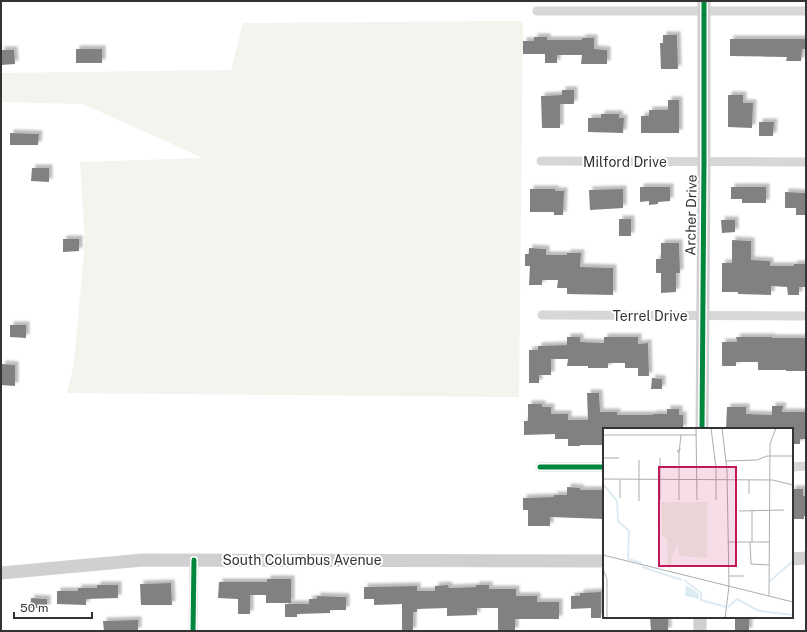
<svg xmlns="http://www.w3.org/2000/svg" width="807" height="632" font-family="'Public Sans',sans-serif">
<defs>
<filter id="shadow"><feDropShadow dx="3.5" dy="-3.5" stdDeviation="1" flood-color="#0004"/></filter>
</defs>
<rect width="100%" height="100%" fill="#fff"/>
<!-- green -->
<path fill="#f1f5ed" d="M 523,21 L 519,397 L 67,393 L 74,363 L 85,241 L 80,162 L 203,158 L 83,104 L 1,102 L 1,73 L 231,70 L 243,23 Z"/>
<!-- building -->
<g fill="#818181" filter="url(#shadow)">
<path d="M 663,35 L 677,35 L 678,69 L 661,69 L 660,43 L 663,43 Z"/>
<path d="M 534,37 L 547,37 L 547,40 L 582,40 L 582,38 L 594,38 L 594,49 L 607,50 L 607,64 L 581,64 L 582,55 L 557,55 L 557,63 L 545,63 L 545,54 L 523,54 L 523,41 L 534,41 Z"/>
<path d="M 730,39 L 806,39 L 806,49 L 802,49 L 801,61 L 786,61 L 787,57 L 730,56 Z"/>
<rect x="76" y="49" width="26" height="14"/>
<path d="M 1,50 L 14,50 L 15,64 L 1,65 Z"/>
<path d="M 562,90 L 574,90 L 574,104 L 560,104 L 560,128 L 542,128 L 541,96 L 562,95 Z"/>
<path d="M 728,95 L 743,95 L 743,103 L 753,103 L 752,128 L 728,127 Z"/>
<path d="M 668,100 L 679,100 L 679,133 L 641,133 L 641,116 L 649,116 L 649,110 L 668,110 Z"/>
<path d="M 601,114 L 619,114 L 619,118 L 624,118 L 623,133 L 588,132 L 588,118 L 601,118 Z"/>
<path d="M 759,122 L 774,122 L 773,136 L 759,136 Z"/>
<path d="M 10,133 L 39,134 L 38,145 L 10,145 Z"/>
<path d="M 32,168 L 49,168 L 49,182 L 31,181 Z"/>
<path d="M 640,187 L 670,187 L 670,201 L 658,202 L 658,204 L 649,205 L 649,201 L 640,202 Z"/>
<path d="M 731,187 L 766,187 L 766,203 L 742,203 L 742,199 L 731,199 Z"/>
<path d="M 530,189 L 555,189 L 555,191 L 564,191 L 563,215 L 554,215 L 554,212 L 530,212 Z"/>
<path d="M 623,189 L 623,208 L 590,210 L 589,190 Z"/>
<path d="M 785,192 L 806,193 L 806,215 L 796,215 L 796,208 L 785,208 Z"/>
<rect x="619" y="219" width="12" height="17"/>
<path d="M 721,220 L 735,220 L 735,232 L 722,233 Z"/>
<path d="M 63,239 L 79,239 L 79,251 L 63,252 Z"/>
<path d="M 732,240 L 751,241 L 751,260 L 770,261 L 770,266 L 794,266 L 794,264 L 806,264 L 806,287 L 799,287 L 799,295 L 788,295 L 787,287 L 771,286 L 771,295 L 738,294 L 738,292 L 722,292 L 722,263 L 732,263 Z"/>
<path d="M 661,243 L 679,243 L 680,273 L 676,273 L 676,292 L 661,293 L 661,273 L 656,273 L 656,259 L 661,259 Z"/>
<path d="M 529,248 L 546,249 L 546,255 L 567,255 L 567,253 L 581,253 L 580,267 L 613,268 L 613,295 L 567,294 L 567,288 L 557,288 L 558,280 L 542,280 L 542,285 L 529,285 L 530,266 L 525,266 L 525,254 L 529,254 Z"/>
<path d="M 10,325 L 26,325 L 26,338 L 10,337 Z"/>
<path d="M 567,337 L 580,337 L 580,342 L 604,343 L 604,337 L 638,337 L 638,344 L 648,343 L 649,376 L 638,376 L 638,368 L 625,368 L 625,363 L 608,363 L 608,368 L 588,368 L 588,366 L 567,366 L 568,359 L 551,359 L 551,375 L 539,375 L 539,383 L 529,383 L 529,350 L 538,350 L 538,346 L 567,345 Z"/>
<path d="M 736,337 L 772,337 L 772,338 L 806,338 L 806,371 L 786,371 L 786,370 L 758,370 L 758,362 L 736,362 L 736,366 L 722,366 L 722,342 L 737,342 Z"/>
<path d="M 2,364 L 15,365 L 15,386 L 1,385 Z"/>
<path d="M 652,378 L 662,379 L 662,389 L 651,389 Z"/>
<path d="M 587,393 L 599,393 L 600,412 L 617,412 L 617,415 L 653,415 L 653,414 L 667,414 L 667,409 L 679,409 L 679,415 L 683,415 L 683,429 L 604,429 L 604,445 L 580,445 L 580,446 L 568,446 L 568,439 L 555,439 L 555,434 L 524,435 L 524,421 L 528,421 L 528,404 L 542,404 L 542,407 L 551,407 L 551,414 L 568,414 L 568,420 L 588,420 Z"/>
<path d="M 772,406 L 783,406 L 782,412 L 806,412 L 806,439 L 800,439 L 800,444 L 792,444 L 792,429 L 726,429 L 727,407 L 746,407 L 746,414 L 772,415 Z"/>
<path d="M 567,487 L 580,488 L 580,490 L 604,490 L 604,519 L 550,517 L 550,526 L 528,526 L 528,510 L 523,510 L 523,498 L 554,497 L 554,495 L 567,495 Z"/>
<path d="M 792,489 L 803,489 L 803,496 L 806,496 L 806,516 L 804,516 L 804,519 L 792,519 Z"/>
<path d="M 267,579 L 291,579 L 291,603 L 266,603 L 266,595 L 250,595 L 250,614 L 238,614 L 238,599 L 218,598 L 219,582 L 267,582 Z"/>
<path d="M 171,583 L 172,605 L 141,605 L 140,584 Z"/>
<path d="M 97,585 L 118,585 L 118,598 L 86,599 L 86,605 L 57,604 L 57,591 L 78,591 L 78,588 L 97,588 Z"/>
<path d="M 448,585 L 449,588 L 476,587 L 476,585 L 489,585 L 489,589 L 516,589 L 516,596 L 537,596 L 537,602 L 559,602 L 559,619 L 515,619 L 515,631 L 498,631 L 498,608 L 477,608 L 477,615 L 447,616 L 447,608 L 417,609 L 417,612 L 413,612 L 413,631 L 402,631 L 402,604 L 374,605 L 374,599 L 364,599 L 364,587 L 417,586 L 417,591 L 435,591 L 435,586 Z"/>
<path d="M 601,592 L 601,618 L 591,618 L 591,608 L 571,609 L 571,596 L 580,596 L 580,593 Z"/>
<path d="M 317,596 L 346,597 L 346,610 L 330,610 L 330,613 L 297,614 L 297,617 L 285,617 L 285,604 L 309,604 L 309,599 L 317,599 Z"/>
<path d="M 31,598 L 47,599 L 47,608 L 30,608 Z"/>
<path d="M 650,617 L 668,617 L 668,631 L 651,631 Z"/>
<rect x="735" y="618" width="14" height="13"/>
<path d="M 138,620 L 138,631 L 104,631 L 103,621 Z"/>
</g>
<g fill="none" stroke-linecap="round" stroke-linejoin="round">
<!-- street -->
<g stroke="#d7d7d7" stroke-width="9">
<path d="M 537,11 L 806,11"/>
<path d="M 541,161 L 806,162"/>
<path d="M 542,315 L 806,316"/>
<path d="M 540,467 L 604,467"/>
<path d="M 792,467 L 806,466"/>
<path d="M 193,631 L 194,560"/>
</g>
<!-- secondary -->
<g stroke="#d0d0d0" stroke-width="13">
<path d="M 702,429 L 704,162 L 704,1"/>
<path d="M 792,559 L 806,558"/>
<path d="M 1,573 L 143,560 L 604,561"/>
<path d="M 700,631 L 700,617"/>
</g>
<!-- cycleway casing -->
<g stroke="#fff" stroke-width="8">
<g id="cycleway">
<path d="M 702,429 L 704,162 L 704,1"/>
<path d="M 540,467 L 604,467"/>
<path d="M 193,631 L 194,560"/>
</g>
</g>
<!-- cycleway -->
<use href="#cycleway" stroke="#00873e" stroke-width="5"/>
</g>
<g text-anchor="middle" stroke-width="4" stroke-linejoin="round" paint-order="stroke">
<!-- street labels -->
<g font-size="14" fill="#333" stroke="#fff">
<text x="625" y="167">Milford Drive</text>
<text transform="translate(691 215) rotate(-89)" y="5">Archer Drive</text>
<text x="650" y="321">Terrel Drive</text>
<text x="302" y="565">South Columbus Avenue</text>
</g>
</g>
<!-- overview -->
<g transform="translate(603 428)">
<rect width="190" height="190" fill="#fff"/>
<path d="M 58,74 L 104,74 L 104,130 L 76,128 L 75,114 L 69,128 L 68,142 L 65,141 L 64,110 L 59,108 Z" fill="#f1f5ed"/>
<path d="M 83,157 L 96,166 L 96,171 L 82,168 Z" fill="#ddebf3"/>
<path fill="none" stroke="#ddebf3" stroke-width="2" d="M 0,56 L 14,73 L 15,93 L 26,103 L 25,131 L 39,135M 39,139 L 79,152M 81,152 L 98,165 L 98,172 L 123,179M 167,153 L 190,133M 125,179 L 134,171 L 156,183 L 190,187"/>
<path fill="none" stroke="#adadad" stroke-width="1" d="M 93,0 L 94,72M 108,0 L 113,40 L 113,72M 119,0 L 124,42 L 126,158M 0,7 L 93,7M 76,25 L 78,7M 0,30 L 16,30M 123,33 L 154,32 L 164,28 L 190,28M 0,51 L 170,52 L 190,57M 146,66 L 146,52M 17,70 L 17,52M 57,72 L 57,30M 76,72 L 76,25 L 74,23 L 78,21M 36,73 L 36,32M 136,83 L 181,82M 125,114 L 166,114M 147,114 L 148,136 L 166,137M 149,114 L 149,82M 0,127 L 190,174M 0,141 L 4,151 L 4,190M 126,148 L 141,148M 166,168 L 167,16 L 173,0M 122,190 L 126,158"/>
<path fill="#c2185b" fill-opacity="0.15" stroke="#c2185b" stroke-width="2" d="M 56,39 L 133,39 L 133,138 L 56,138 Z"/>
<rect width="190" height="190" fill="none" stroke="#333" stroke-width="2"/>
</g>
<!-- border -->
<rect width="807" height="632" fill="none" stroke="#333333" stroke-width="4"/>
<!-- scale -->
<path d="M14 612v6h78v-6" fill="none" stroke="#333333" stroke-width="2"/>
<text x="20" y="612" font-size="12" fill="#333333" stroke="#ffffff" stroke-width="3" paint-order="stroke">50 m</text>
</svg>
